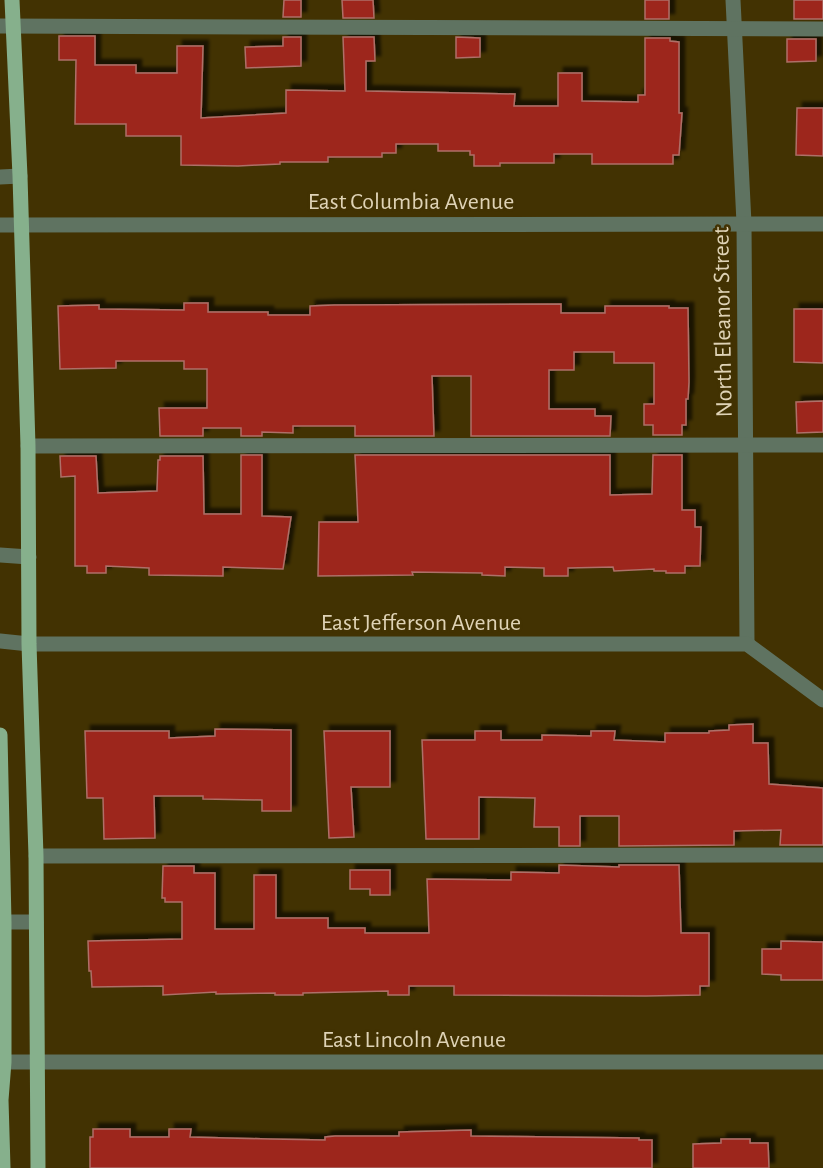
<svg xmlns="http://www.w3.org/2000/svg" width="823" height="1168" font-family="'Alegreya Sans',sans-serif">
<defs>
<filter id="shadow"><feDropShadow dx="5.5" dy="-5.5" stdDeviation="1.5" flood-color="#0009"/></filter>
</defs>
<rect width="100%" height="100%" fill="#423202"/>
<!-- building -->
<g fill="#9d251f" stroke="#ae6f67" stroke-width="1.5" filter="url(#shadow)">
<path d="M 284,0 L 301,0 L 301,17 L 283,17 Z"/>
<path d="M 342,0 L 373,0 L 374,18 L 343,18 Z"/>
<rect x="645" y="0" width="24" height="19"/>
<rect x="794" y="0" width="29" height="19"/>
<path d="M 59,36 L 95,36 L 95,65 L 136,65 L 136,73 L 177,73 L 177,46 L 203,46 L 201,118 L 286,113 L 286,90 L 345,91 L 343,37 L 374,37 L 375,61 L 366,61 L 366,91 L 515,94 L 514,106 L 558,106 L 558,73 L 582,73 L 582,101 L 638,102 L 638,95 L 645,95 L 645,38 L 670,38 L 670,41 L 679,42 L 679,113 L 682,113 L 679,155 L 673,155 L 673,164 L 592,164 L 592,154 L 554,154 L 554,163 L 500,163 L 500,166 L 474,166 L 474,155 L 470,155 L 470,151 L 438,151 L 438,144 L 396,144 L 396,153 L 382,153 L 382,157 L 328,157 L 328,162 L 280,162 L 280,164 L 238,166 L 181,165 L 181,136 L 126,136 L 126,124 L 75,124 L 76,60 L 59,60 Z"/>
<path d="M 283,37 L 301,37 L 301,66 L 246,68 L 245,47 L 283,46 Z"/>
<path d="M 456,37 L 480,38 L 480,57 L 456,58 Z"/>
<path d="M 787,39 L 816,39 L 816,61 L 787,62 Z"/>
<path d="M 797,108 L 823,108 L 823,156 L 796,155 Z"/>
<path d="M 184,303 L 208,303 L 208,312 L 268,312 L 268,315 L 310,315 L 310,306 L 334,305 L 561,304 L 561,313 L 605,313 L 605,306 L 669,306 L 669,308 L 688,308 L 689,382 L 688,399 L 686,399 L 686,425 L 682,425 L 682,435 L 653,435 L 653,425 L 644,425 L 644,404 L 654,404 L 654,363 L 614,363 L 614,352 L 574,352 L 574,370 L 549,370 L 549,409 L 595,409 L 595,416 L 611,416 L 610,436 L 471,436 L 471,376 L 432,376 L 434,436 L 355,436 L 355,426 L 293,426 L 293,433 L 262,432 L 262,436 L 241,436 L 241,428 L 203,428 L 203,436 L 160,436 L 159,408 L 207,408 L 207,369 L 184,369 L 184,361 L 116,361 L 116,368 L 60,369 L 58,306 L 99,305 L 99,309 L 184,310 Z"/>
<path d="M 794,309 L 823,309 L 823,363 L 794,362 Z"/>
<path d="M 823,401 L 823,432 L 797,433 L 796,402 Z"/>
<path d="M 241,455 L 262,455 L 262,516 L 291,517 L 283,569 L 223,567 L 223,576 L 149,575 L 149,568 L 106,566 L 106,573 L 87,573 L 87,566 L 75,566 L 75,476 L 61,477 L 60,456 L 96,456 L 98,493 L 157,491 L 158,460 L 160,460 L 160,456 L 203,456 L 204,514 L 241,514 Z"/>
<path d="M 355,455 L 610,455 L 610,495 L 652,494 L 653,455 L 682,455 L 682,510 L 695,510 L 695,527 L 701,527 L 700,566 L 685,566 L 685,573 L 666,573 L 666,571 L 654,571 L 654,569 L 614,571 L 613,567 L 568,568 L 568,576 L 544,576 L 544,568 L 505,567 L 505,576 L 482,575 L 482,573 L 412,572 L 413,575 L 318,576 L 319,522 L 358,522 Z"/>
<path d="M 753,724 L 753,743 L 768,743 L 769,784 L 823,788 L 823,845 L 780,845 L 781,830 L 734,831 L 734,845 L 619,846 L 619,816 L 580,816 L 580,846 L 559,846 L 559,827 L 534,827 L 535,798 L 479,797 L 479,839 L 426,839 L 422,740 L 475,740 L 475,731 L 501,731 L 501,740 L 542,740 L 542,735 L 591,736 L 591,731 L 615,731 L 614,740 L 665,742 L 665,733 L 709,733 L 709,731 L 729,730 L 729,725 Z"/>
<path d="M 215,729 L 291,730 L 291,811 L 262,811 L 262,800 L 203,799 L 203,796 L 154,796 L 155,838 L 104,839 L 103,798 L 87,798 L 85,731 L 169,731 L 169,738 L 215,736 Z"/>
<path d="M 324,731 L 390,731 L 390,787 L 351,787 L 354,837 L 329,838 Z"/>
<path d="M 559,865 L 619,867 L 619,865 L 679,865 L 681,933 L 709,933 L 709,986 L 700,986 L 700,995 L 646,996 L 454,995 L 454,986 L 409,986 L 409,995 L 388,995 L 388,991 L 303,993 L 303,995 L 275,995 L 275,993 L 216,994 L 216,992 L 163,995 L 163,986 L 92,987 L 91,971 L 89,971 L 88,941 L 182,939 L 182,902 L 165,902 L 165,898 L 162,898 L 163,866 L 194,866 L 194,873 L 215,873 L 215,929 L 254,929 L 254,875 L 276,875 L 276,918 L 328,918 L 328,928 L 365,928 L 365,933 L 429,933 L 427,879 L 511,880 L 511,872 L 559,873 Z"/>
<path d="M 350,870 L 390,870 L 390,895 L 370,895 L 370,889 L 350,889 Z"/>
<path d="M 781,941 L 823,942 L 823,980 L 781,980 L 781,975 L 762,974 L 762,949 L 781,949 Z"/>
<path d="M 93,1129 L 130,1129 L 130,1137 L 169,1137 L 169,1129 L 191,1129 L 190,1137 L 270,1139 L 325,1140 L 325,1137 L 335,1136 L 399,1136 L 399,1132 L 471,1130 L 471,1136 L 639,1138 L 639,1140 L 652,1140 L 652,1168 L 90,1168 L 90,1137 L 93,1137 Z"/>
<path d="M 721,1139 L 750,1139 L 750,1143 L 768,1143 L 769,1168 L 693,1168 L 693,1144 L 721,1143 Z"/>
</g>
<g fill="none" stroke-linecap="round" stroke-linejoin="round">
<!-- minor -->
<g stroke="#5f7361" stroke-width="15">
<path d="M 733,0 L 744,223 L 747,644"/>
<path d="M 0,26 L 823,29"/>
<path d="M 0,177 L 20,176"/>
<path d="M 0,225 L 823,224"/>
<path d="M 28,446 L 823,445"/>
<path d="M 0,555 L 29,557"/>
<path d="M 0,641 L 29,644 L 747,644 L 823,700"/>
<path d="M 36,856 L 823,855"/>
<path d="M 0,922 L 36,922"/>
<path d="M 4,1062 L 823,1062"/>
</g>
<!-- major -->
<g stroke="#86b08c" stroke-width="15">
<path d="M 12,0 L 20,176 L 28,446 L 29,644 L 36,856 L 38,1168"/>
<path d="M 0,735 L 4,922 L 4,1062 L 1,1100 L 3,1168"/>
</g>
</g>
<g text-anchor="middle" stroke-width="5" stroke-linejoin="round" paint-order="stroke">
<!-- street labels -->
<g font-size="24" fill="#dfd3b6" stroke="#423202">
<text x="411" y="209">East Columbia Avenue</text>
<text transform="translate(722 322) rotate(-91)" y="8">North Eleanor Street</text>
<text x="421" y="630">East Jefferson Avenue</text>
<text x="414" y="1047">East Lincoln Avenue</text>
</g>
</g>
</svg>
